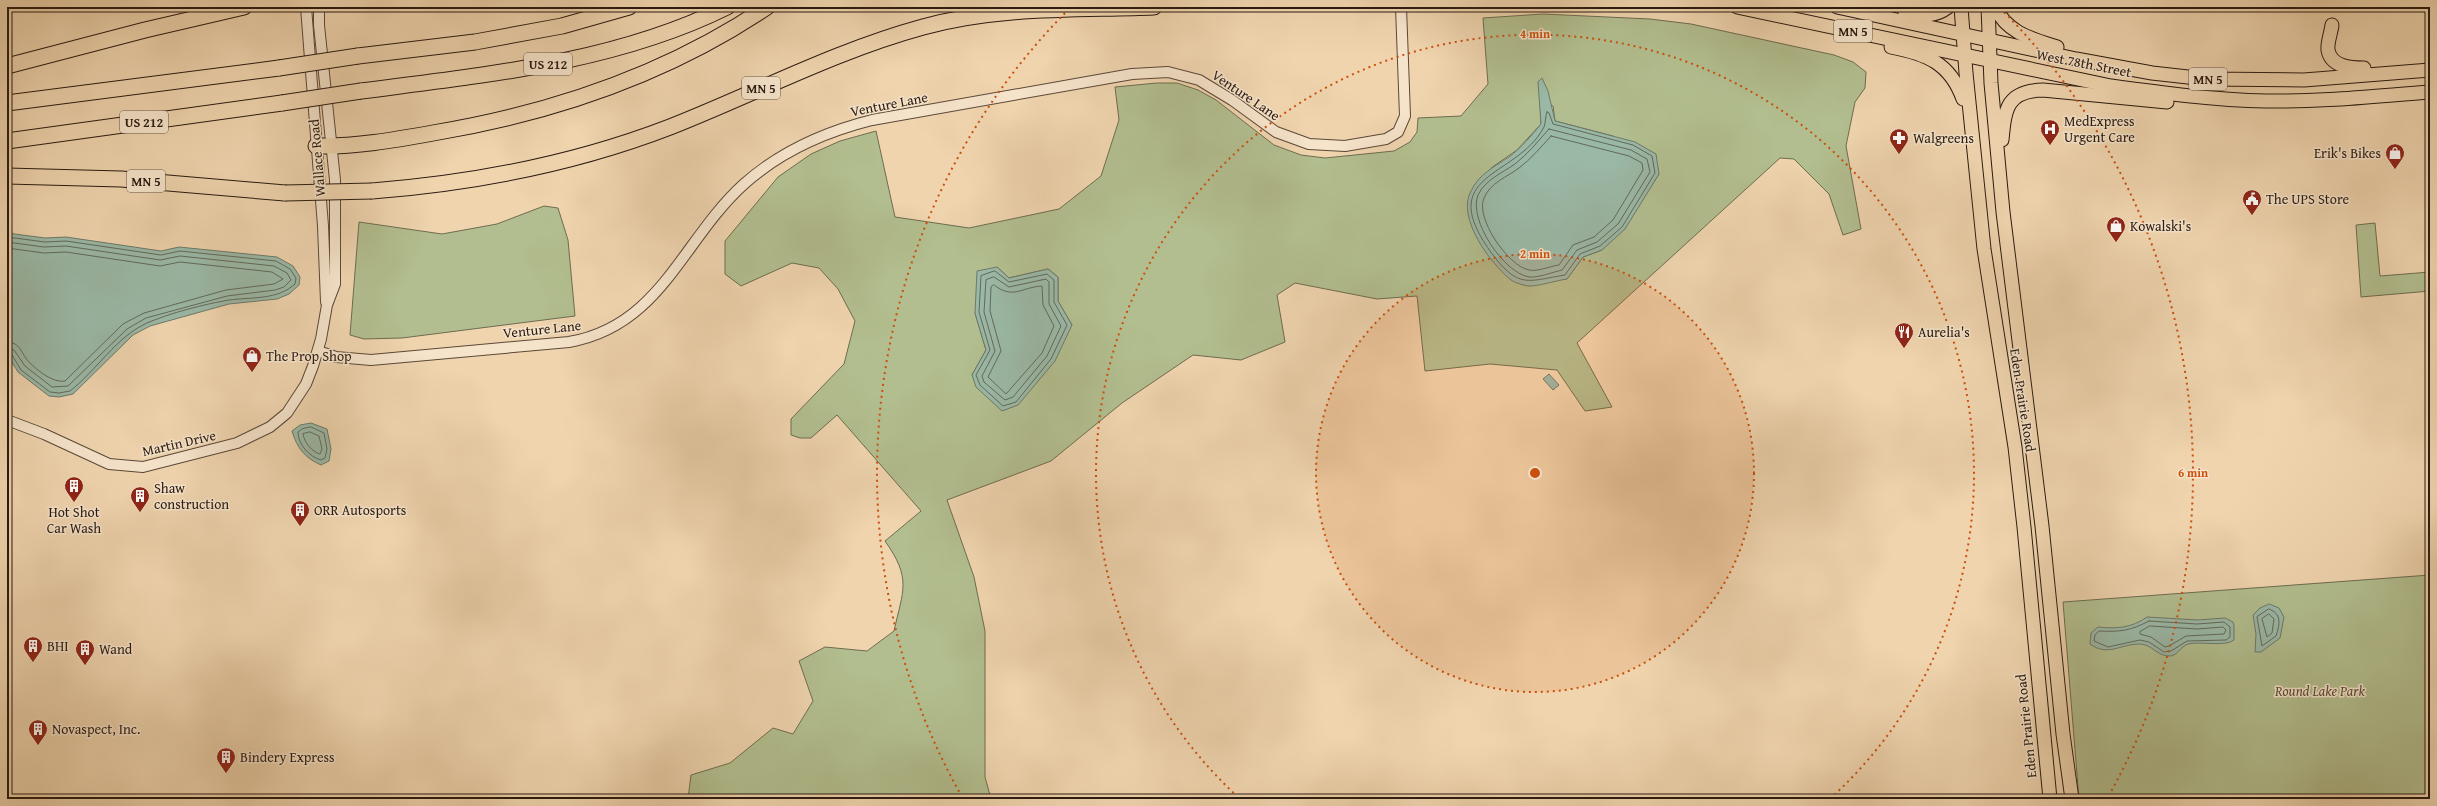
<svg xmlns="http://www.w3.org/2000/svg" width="2437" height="806" font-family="'Gentium Book Plus',serif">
<rect width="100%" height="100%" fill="#efd4ae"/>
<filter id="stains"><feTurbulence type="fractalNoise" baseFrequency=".005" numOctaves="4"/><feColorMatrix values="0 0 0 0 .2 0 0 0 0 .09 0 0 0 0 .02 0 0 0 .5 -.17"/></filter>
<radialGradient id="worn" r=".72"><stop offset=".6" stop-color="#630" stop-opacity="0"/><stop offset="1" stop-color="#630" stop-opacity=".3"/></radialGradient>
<!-- green -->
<g fill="#b2be8f" stroke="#6e6c50" fill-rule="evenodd">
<path d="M 1543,14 L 1650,19 L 1691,24 L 1834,55 L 1853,62 L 1866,72 L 1865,88 L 1855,102 L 1846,146 L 1861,229 L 1843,235 L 1829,194 L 1794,159 L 1780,158 L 1577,343 L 1612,407 L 1585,411 L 1557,370 L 1490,364 L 1425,371 L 1417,296 L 1377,299 L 1295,283 L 1277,295 L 1285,342 L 1241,360 L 1193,355 L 1122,403 L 1051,461 L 947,500 L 974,577 L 985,631 L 985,777 L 991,799 L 688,799 L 691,775 L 730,763 L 773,728 L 793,734 L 813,701 L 799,661 L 825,647 L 867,651 L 894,631 C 903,590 912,579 885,541 L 921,511 L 837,415 L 811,438 L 800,438 L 791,435 L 791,419 L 844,364 L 855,321 L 838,289 L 819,268 L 792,263 L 741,286 L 725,274 L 725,241 L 778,177 L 811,154 L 840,141 L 876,131 L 895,217 L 969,228 L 1059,209 L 1101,176 L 1119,120 L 1115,87 L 1157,83 L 1177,83 L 1198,90 L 1216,100 L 1274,145 L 1301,155 L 1325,158 L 1394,151 L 1410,142 L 1417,132 L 1418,118 L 1461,116 L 1488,84 L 1483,18 ZM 1540,99 L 1553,106 L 1555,121 L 1613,136 L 1659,174 L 1642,200 L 1602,250 L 1583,257 L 1567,279 L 1550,281 L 1491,168 L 1517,150 L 1541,124 ZM 997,267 L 1009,278 L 1048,269 L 1058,277 L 1058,301 L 1072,325 L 972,375 L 986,350 L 975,313 Z"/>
<path d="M 544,206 L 558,208 L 568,240 L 575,316 L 402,338 L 364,339 L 350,335 L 359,222 L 442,234 L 497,224 Z"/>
<path d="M 2375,223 L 2380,276 L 2430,272 L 2430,291 L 2361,297 L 2356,225 Z"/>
<path d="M 2430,575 L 2430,799 L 2079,799 L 2063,602 Z"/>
</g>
<!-- water -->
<g fill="#9ab8a6" stroke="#6d796a">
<path d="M 1542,78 L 1548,91 L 1555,121 L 1635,142 L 1656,154 L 1659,174 L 1625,229 L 1602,250 L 1583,257 L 1567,279 C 1558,280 1536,287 1528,286 C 1523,285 1515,283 1511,280 C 1491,264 1456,218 1471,191 C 1479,174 1494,167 1509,157 C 1521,148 1531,136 1541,124 L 1538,82 Z"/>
<path d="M 7,233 L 45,238 L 66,237 L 161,251 L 179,247 L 277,257 L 293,266 L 300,277 L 299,285 L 289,294 L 277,299 L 229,304 L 150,326 L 133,335 L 73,394 L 59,397 L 49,396 L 18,372 L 7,354 Z"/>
<path d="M 997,267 L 1009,278 L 1048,269 L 1058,277 L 1058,301 L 1072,325 L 1055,361 L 1018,405 L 1002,411 L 976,387 L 972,375 L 986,350 L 975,313 L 977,271 Z"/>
<path d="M 1549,374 L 1559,385 L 1553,390 L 1543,379 Z"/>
<path d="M 311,423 L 327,429 L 331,449 L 329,461 L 321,465 C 305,458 297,448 292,431 L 300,425 Z"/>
<path d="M 2269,604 L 2279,608 L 2284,617 L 2280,638 L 2261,652 L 2255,652 L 2256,634 L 2253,615 L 2260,608 Z"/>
<path d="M 2147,617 L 2198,620 L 2225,618 L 2233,622 L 2234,626 L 2234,640 C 2225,647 2201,641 2188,644 C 2182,646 2177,655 2171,656 C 2157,657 2152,644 2140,644 C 2120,644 2108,657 2090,644 L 2091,633 L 2098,627 C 2116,629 2132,628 2147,617 Z"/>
</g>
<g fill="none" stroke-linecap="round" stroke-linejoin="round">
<!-- shore -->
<g stroke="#62695b" stroke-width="1">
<path d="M 1547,112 L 1549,113 L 1553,124 L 1633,145 L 1652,156 L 1655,173 L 1622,227 L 1600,246 L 1580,254 L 1565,275 C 1528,281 1519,289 1493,255 C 1431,172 1517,179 1544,127 C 1546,122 1545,116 1547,112 Z"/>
<path d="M 1549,129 L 1631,150 L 1647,159 L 1650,172 L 1618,224 L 1597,242 L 1577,250 L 1562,270 C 1553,272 1538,278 1529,277 C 1504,273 1468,220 1478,195 C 1485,180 1502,173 1515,164 C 1528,154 1538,141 1549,129 Z"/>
<path d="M 1551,136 L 1629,156 L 1642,163 L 1643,170 L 1613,220 L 1594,237 L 1573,245 L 1559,265 C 1551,266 1537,272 1529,270 C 1508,266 1475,218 1484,198 C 1490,183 1507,177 1519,168 C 1531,159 1541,147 1551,136 Z"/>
<path d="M 7,237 L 45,242 L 66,241 L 161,255 L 180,251 L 276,261 L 290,269 L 296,278 L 295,284 C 277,300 253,297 229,300 C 205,304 170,313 147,323 C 116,337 97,370 70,391 L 59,393 L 50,392 L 21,370 L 12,355 L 7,353"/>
<path d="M 7,242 L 44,247 L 66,246 L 160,260 L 180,256 L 274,266 L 287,273 L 291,280 L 284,287 L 275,290 L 227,296 L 146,318 L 127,329 L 68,386 L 52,387 L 25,366 L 14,350 L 7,348"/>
<path d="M 7,248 L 44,253 L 66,252 L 160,266 L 180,262 L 272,272 L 283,279 L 274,284 L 226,290 L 144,313 L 123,324 L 65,381 C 53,383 38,371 29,362 C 21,354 21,342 7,342"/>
<path d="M 995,271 L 1009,282 L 1047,274 L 1054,280 L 1054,302 L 1067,325 L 1051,359 L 1016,402 L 1003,406 L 980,385 L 976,375 L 990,350 L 979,312 L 981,276 Z"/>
<path d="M 994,277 L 1009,287 L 1046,279 L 1049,282 L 1049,304 L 1061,326 L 1047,356 L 1013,397 L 1005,400 L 984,382 L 982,376 L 995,351 L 984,312 L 986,280 Z"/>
<path d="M 994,285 C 1013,300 1022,287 1042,286 L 1043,305 L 1054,326 L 1042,353 L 1006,394 L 988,377 L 1001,351 L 990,311 L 991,287 Z"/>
<path d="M 311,427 L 324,433 L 327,449 L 325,458 L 321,460 C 310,457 298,445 298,432 L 302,429 Z"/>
<path d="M 310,432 L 319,436 L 322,449 L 320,454 C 312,452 304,442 303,434 Z"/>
<path d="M 2269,609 C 2282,614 2280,624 2276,636 L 2262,646 L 2257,617 Z"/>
<path d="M 2269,614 L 2274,619 L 2272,633 L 2267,637 L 2262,619 Z"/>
<path d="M 2149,621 L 2197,624 L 2224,622 L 2230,627 L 2230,637 L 2226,640 L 2187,641 L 2171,651 L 2164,652 L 2149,642 L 2140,640 L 2108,647 L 2094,641 L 2095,635 L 2099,631 C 2120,632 2130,631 2149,621 Z"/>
<path d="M 2150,626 L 2197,629 L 2223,627 L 2226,630 L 2224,634 L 2186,636 L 2169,646 L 2165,647 L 2151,637 L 2140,634 L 2140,632 Z"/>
</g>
<!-- minor casing -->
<g stroke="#5b4838" stroke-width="12">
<g id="minor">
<path d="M 306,7 L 323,226 L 326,302"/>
<path d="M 318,351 L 336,357 L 371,360 L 569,342 C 661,326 682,240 744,184 C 781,151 824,132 872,120 L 1132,74 L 1168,72 L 1199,80 L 1232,100 L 1276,132 L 1309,144 L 1345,146 L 1386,139 L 1398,132 L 1405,116 L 1401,7"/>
<path d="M 7,420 L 44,434 L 109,464 L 143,467 L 237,443 L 270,427 L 287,413 L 306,384 L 313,366 L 321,339 L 327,305 L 335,284 L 335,180 L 319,25 L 319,7"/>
</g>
</g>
<!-- major casing -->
<g stroke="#2a1a10" stroke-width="15">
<g id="major">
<path d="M 1737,7 L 2111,86 C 2162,93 2214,100 2266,101 C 2321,102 2375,96 2430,92"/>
<path d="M 1837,7 L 2076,59 L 2152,73 L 2206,79 L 2304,80 L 2430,70"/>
<path d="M 1961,7 L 1966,73 L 1984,249 L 2015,447 L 2024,527 L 2050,799"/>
<path d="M 1988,7 L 1991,83 L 2003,212 L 2042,526 L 2063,734 L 2072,799"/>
<path d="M 1995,7 C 2007,33 2032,39 2057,47"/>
<path d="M 1905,13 C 1921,15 1934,18 1948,7"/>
<path d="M 2332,25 C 2331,33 2327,43 2328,50 C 2331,67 2351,68 2364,68"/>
<path d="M 1891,47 C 1927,54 1950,63 1963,99"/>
<path d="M 2002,140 C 2005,108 2007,91 2043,90 L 2167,102"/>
</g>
</g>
<!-- highway casing -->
<g stroke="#2a1a10" stroke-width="17">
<g id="highway">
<path d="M 358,56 L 475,42 L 562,26 L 629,7"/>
<path d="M 7,66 L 145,30 L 244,7"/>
<path d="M 361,91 C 484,75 614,63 727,7"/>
<path d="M 7,103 L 279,68"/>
<path d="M 7,141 L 282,103"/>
<path d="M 316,146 C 355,147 394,140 433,133 C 553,113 666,75 767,7"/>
<path d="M 7,176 L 121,179 L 285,193"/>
<path d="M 372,191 C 475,183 574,164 670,127 C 754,94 835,51 923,27 C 997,6 1078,10 1154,7"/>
</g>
</g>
<!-- minor -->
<use href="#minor" stroke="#f5e3ca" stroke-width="10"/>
<!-- major -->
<use href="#major" stroke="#efd4ae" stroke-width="13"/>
<!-- highway -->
<use href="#highway" stroke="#efd4ae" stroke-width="15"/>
<!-- highway-bridge casing -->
<g stroke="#2a1a10" stroke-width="17" stroke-linecap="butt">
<g id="highway-bridge">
<path d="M 279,68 L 358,56"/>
<path d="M 282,103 L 361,91"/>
<path d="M 285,193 L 372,191"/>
</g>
</g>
<!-- highway-bridge -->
<use href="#highway-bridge" stroke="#efd4ae" stroke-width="15"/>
</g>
<!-- distance rings -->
<circle cx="1535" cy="473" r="219" fill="#cc500d" fill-opacity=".12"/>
<g fill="none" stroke="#cc500d" stroke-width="2" stroke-dasharray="2 4">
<circle cx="1535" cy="473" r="219"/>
<path d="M1238 797A439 439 0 1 1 1832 797"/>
<path d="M962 797A658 658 0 0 1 1070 8M2000 8A658 658 0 0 1 2108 797"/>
</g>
<!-- icons -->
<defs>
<g id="hospital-pin" transform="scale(1)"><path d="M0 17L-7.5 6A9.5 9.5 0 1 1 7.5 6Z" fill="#8f2418" stroke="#f5e3ca"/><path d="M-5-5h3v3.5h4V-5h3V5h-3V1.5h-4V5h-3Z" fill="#fff"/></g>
<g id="pharmacy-pin" transform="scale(1)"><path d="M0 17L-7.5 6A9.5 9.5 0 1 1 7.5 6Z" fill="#8f2418" stroke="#f5e3ca"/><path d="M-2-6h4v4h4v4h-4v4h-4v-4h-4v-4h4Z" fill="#fff"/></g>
<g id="shop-pin" transform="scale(1)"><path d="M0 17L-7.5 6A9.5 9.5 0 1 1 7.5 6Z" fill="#8f2418" stroke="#f5e3ca"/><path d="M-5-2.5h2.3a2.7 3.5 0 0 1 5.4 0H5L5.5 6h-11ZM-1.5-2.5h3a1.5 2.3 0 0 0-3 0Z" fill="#fff"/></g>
<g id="civic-pin" transform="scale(1)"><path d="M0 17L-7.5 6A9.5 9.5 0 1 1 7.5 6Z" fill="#8f2418" stroke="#f5e3ca"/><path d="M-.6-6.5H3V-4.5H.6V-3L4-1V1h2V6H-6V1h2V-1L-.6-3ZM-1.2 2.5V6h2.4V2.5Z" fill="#fff"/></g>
<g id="restaurant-pin" transform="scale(1)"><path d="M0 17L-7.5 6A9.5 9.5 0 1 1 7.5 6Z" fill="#8f2418" stroke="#f5e3ca"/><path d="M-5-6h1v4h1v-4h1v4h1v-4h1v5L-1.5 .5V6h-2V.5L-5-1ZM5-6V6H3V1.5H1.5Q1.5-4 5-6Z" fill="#fff"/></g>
<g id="building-pin" transform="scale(1)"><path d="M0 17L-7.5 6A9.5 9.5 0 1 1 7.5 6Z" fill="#8f2418" stroke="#f5e3ca"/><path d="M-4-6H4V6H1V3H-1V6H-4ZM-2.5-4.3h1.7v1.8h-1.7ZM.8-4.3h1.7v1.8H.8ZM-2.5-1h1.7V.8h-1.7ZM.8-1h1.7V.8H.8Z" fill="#fff"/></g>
</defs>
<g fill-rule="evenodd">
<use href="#hospital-pin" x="2050" y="129"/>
<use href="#pharmacy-pin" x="1899" y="138"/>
<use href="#shop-pin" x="2395" y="153"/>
<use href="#civic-pin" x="2252" y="199"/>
<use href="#shop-pin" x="2116" y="226"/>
<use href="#restaurant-pin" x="1904" y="332"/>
<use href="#shop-pin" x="252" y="356"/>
<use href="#building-pin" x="74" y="486"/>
<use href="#building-pin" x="140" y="496"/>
<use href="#building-pin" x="300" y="510"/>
<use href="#building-pin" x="33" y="646"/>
<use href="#building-pin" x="85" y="649"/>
<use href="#building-pin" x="38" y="729"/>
<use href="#building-pin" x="226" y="757"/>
</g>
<g text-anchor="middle" stroke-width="3" stroke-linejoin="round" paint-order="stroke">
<!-- shield labels -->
<g fill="#f5e3ca" stroke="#675648" stroke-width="1">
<rect x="1834" y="20" width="38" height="22" rx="3"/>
<rect x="524" y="53" width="48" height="22" rx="3"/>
<rect x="2189" y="68" width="38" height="22" rx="3"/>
<rect x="742" y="77" width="38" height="22" rx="3"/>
<rect x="120" y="111" width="48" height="22" rx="3"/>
<rect x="127" y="170" width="38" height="22" rx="3"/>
</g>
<g font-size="13" font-weight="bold" fill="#2a1a10">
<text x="1853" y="36">MN 5</text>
<text x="548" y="69">US 212</text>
<text x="2208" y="84">MN 5</text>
<text x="761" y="93">MN 5</text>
<text x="144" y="127">US 212</text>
<text x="146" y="186">MN 5</text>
</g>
<!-- street labels -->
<g font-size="14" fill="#2a1a10" stroke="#f5e3ca">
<text transform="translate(2084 63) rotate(11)" y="5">West 78th Street</text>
<text transform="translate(1246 95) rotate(34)" y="5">Venture Lane</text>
<text transform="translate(889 104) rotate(-11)" y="5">Venture Lane</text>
<text transform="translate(317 158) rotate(-95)" y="5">Wallace Road</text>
<text transform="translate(542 329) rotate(-6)" y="5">Venture Lane</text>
<text transform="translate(2023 400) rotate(81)" y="5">Eden Prairie Road</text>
<text transform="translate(179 443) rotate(-13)" y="5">Martin Drive</text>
<text transform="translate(2026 726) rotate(-96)" y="5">Eden Prairie Road</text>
</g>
<!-- poi labels -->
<g font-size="14" fill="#2a1a10" stroke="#f5e3ca" text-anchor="start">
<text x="2064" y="126">MedExpress<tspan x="2064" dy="16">Urgent Care</tspan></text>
<text x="1913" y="143">Walgreens</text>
<text x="2381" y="158" text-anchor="end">Erik's Bikes</text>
<text x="2266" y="204">The UPS Store</text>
<text x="2130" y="231">Kowalski's</text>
<text x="1918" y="337">Aurelia's</text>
<text x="266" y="361">The Prop Shop</text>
<text x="154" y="493">Shaw<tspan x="154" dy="16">construction</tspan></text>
<text x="314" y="515">ORR Autosports</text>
<text x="74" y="517" text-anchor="middle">Hot Shot<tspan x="74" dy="16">Car Wash</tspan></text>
<text x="47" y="651">BHI</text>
<text x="99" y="654">Wand</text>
<text x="52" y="734">Novaspect, Inc.</text>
<text x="240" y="762">Bindery Express</text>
</g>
<!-- park labels -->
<g font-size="14" font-style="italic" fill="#534b36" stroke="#f5e3ca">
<text x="2320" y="696">Round Lake Park</text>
</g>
</g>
<circle cx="1535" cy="473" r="6" fill="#cc500d" stroke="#f5e3ca" stroke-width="2"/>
<g font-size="12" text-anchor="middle" font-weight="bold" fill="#cc500d" stroke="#f5e3ca" stroke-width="3" stroke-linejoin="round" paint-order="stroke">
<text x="1535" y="38">4 min</text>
<text x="1535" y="258">2 min</text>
<text x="2193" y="477">6 min</text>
</g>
<!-- margin -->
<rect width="2437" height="806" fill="none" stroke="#efd4ae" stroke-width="24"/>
<rect x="8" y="8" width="2421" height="790" fill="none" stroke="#2a1a10" stroke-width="2"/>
<rect x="12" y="12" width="2413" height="782" fill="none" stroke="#2a1a10"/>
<rect width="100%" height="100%" filter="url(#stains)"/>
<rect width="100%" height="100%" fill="url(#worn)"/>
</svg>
